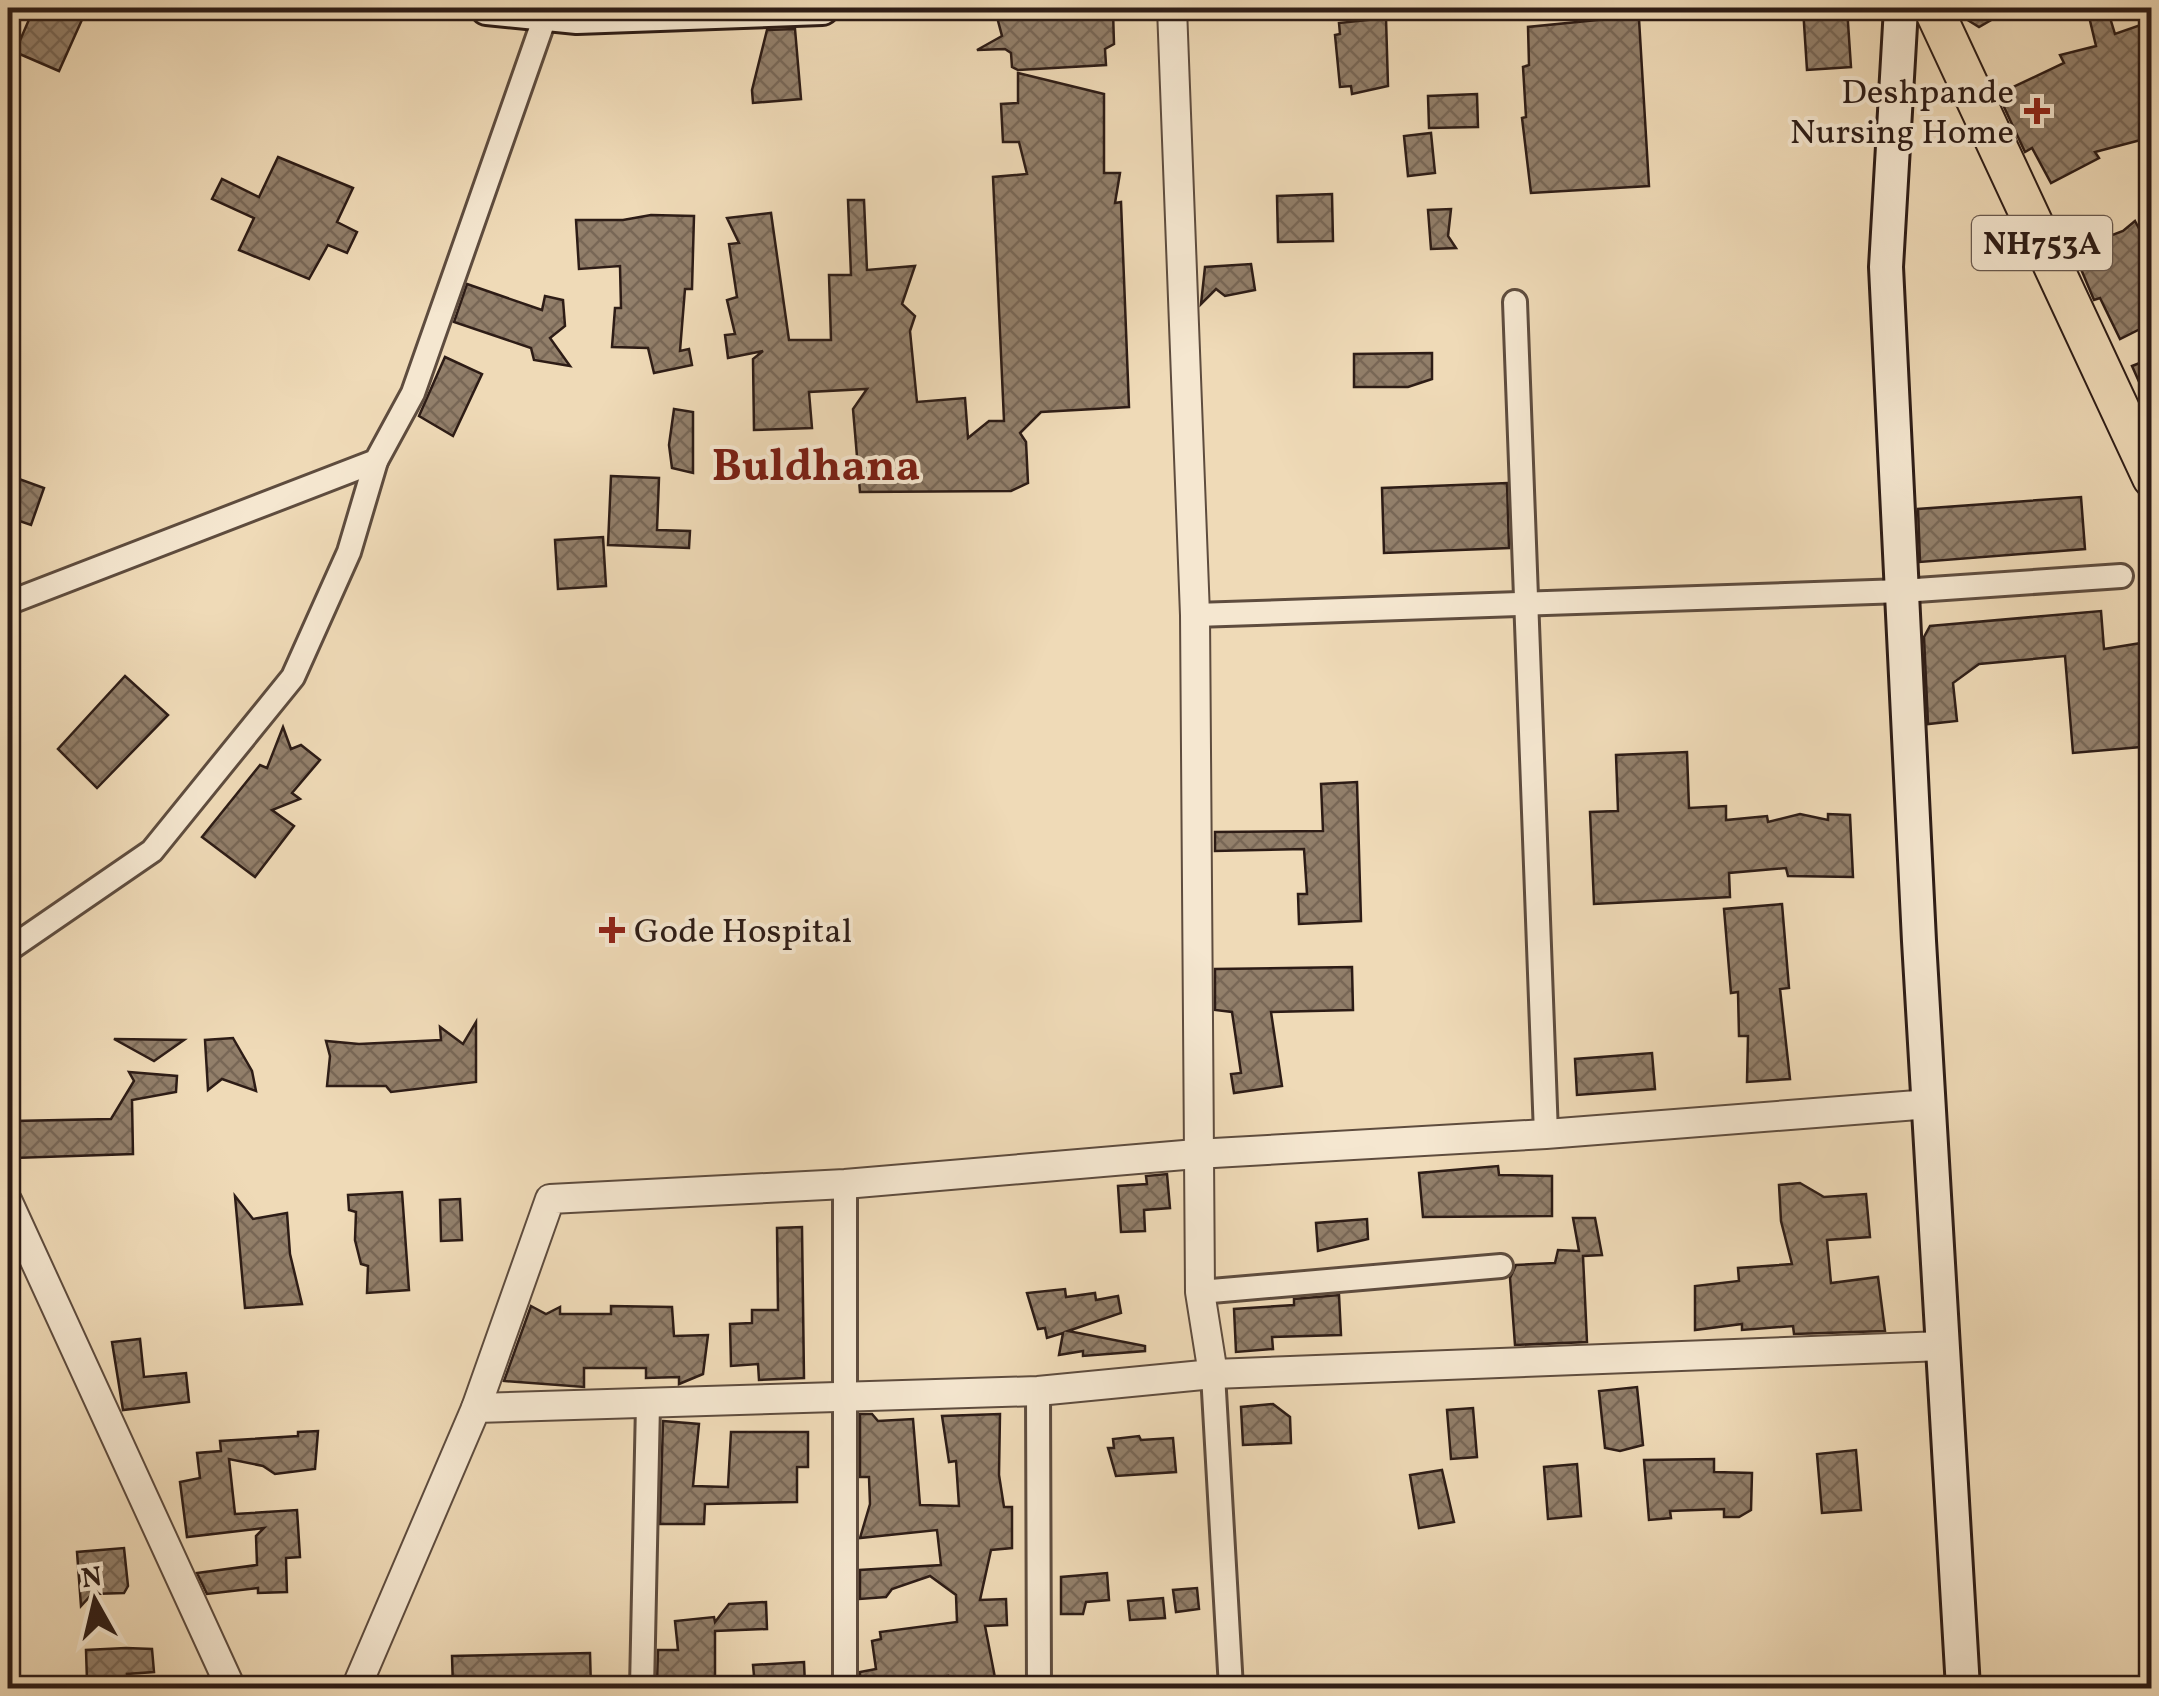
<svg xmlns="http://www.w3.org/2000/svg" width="2159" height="1696" font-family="Vollkorn,serif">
<defs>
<pattern id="building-cross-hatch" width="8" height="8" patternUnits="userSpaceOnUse" patternTransform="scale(2.5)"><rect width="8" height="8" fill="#927f6a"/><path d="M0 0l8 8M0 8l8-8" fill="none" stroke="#786756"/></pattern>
</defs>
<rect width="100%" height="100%" fill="#efdab7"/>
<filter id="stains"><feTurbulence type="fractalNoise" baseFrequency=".002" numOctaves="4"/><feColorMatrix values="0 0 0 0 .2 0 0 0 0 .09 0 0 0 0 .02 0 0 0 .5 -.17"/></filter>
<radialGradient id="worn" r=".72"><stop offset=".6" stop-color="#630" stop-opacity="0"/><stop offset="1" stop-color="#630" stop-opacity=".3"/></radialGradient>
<!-- building -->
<g fill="url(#building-cross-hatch)" stroke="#2d1c16" stroke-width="2.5">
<path d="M 34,8 L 72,8 L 85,13 L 59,71 L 15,52 Z"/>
<path d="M 1803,8 L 1847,8 L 1851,67 L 1807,70 Z"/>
<path d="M 1958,8 L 2012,8 L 1979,27 L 1961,16 Z"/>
<path d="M 2087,8 L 2107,8 L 2115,34 L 2152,21 L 2152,137 L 2095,152 L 2099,158 L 2051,183 L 2032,148 L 2025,152 L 1998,94 L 2064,63 L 2060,55 L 2096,46 Z"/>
<path d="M 1113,11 L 1114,44 L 1105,49 L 1106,65 L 1018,70 L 1012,67 L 1011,53 L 1005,49 L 977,50 L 1002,36 L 997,17 L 1006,12 Z"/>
<path d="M 1627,17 L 1639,19 L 1649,186 L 1531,193 L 1522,118 L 1526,117 L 1523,67 L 1529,65 L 1528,27 Z"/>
<path d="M 1386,18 L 1388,86 L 1352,94 L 1351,86 L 1340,87 L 1335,35 L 1340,34 L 1339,23 Z"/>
<path d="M 795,29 L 801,99 L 753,103 L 752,90 L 767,30 Z"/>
<path d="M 1018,73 L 1104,94 L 1104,173 L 1120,173 L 1115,203 L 1121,202 L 1129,407 L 1041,412 L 1020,433 L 1026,442 L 1028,483 L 1011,491 L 860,492 L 853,409 L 867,389 L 809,392 L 812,428 L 754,430 L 753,359 L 763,351 L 728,358 L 725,335 L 735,334 L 727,300 L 737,297 L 729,244 L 739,243 L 727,218 L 771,213 L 789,340 L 831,340 L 829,275 L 851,275 L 848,200 L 864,200 L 867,270 L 915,266 L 902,304 L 915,316 L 910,331 L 917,402 L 965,398 L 968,438 L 989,421 L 1004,421 L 993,177 L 1027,174 L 1019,142 L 1003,142 L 1001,104 L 1018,103 Z"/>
<path d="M 1477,94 L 1478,127 L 1429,128 L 1428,96 Z"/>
<path d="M 1431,133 L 1435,173 L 1408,176 L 1404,136 Z"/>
<path d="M 278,157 L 353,188 L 337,222 L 357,232 L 347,253 L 328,245 L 309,279 L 239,250 L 254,218 L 212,199 L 222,179 L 259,197 Z"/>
<path d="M 1332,194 L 1333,241 L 1278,242 L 1277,196 Z"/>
<path d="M 1451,209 L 1448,236 L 1456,248 L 1431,249 L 1428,210 Z"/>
<path d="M 651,215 L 694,216 L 692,289 L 685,289 L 680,351 L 689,349 L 692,365 L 654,373 L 648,348 L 612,347 L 615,308 L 621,308 L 620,266 L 579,269 L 576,220 L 623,220 Z"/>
<path d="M 2135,221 L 2152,253 L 2152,323 L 2120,339 L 2100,298 L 2094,300 L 2073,250 L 2123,231 Z"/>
<path d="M 1251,264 L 1255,290 L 1225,296 L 1216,289 L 1201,304 L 1205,267 Z"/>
<path d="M 467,284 L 542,310 L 545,296 L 563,300 L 565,326 L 550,338 L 570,366 L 534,360 L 531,348 L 454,322 Z"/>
<path d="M 1432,353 L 1432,379 L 1408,387 L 1354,387 L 1354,354 Z"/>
<path d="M 445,357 L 482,374 L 453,436 L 419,416 Z"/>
<path d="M 2152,358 L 2152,411 L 2132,366 Z"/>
<path d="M 674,409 L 693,412 L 693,473 L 672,468 L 669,445 Z"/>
<path d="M 8,475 L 44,488 L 31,525 L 8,517 Z"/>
<path d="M 611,476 L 659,478 L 657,530 L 690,531 L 689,548 L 608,545 Z"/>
<path d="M 1507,483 L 1509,548 L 1384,553 L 1382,488 Z"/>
<path d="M 2081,497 L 2085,549 L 1920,562 L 1918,509 Z"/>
<path d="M 603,537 L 606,586 L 558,589 L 555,540 Z"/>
<path d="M 2101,611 L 2104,649 L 2141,643 L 2142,654 L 2152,653 L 2152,746 L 2073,753 L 2065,656 L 1979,664 L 1953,683 L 1957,721 L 1928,724 L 1924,637 L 1930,626 Z"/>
<path d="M 125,676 L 168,715 L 97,788 L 58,749 Z"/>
<path d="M 283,727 L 291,749 L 301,745 L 320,760 L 292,793 L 300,799 L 272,810 L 294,826 L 255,877 L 202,837 L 260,765 L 267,768 Z"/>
<path d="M 1687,752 L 1689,808 L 1726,806 L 1726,820 L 1767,816 L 1768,822 L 1800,814 L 1828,820 L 1828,814 L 1850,815 L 1853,877 L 1788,876 L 1786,868 L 1729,873 L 1730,897 L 1594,904 L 1590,812 L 1618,811 L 1616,755 Z"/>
<path d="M 1357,782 L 1361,921 L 1299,924 L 1298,894 L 1307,894 L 1304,849 L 1215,851 L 1215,832 L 1323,831 L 1321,784 Z"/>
<path d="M 1782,904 L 1789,988 L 1780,989 L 1790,1079 L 1747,1082 L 1748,1036 L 1739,1036 L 1738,992 L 1731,993 L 1724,909 Z"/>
<path d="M 1352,967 L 1353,1010 L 1271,1012 L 1282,1086 L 1234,1093 L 1231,1074 L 1241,1073 L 1232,1012 L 1215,1010 L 1215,969 Z"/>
<path d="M 476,1022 L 476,1082 L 391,1092 L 386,1086 L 327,1086 L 330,1056 L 326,1041 L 359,1044 L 441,1040 L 440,1027 L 463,1044 Z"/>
<path d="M 233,1038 L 252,1071 L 256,1091 L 222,1079 L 208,1090 L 205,1040 Z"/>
<path d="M 114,1039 L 184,1040 L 154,1061 Z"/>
<path d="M 1652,1053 L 1655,1089 L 1577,1095 L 1575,1059 Z"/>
<path d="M 129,1072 L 177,1076 L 176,1092 L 132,1100 L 133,1154 L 14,1158 L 13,1121 L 111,1119 L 134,1081 Z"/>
<path d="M 1498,1166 L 1499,1175 L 1552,1176 L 1552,1216 L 1423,1217 L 1419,1173 Z"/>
<path d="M 1167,1174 L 1170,1208 L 1144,1210 L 1145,1231 L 1121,1232 L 1118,1186 L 1147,1184 L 1146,1176 Z"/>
<path d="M 1800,1183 L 1824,1197 L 1866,1194 L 1870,1237 L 1827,1240 L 1831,1283 L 1878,1277 L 1885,1331 L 1794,1334 L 1793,1326 L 1742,1330 L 1742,1324 L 1695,1330 L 1695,1286 L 1739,1281 L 1738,1268 L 1792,1264 L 1781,1221 L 1779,1185 Z"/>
<path d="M 402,1192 L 409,1290 L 367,1293 L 368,1266 L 361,1264 L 355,1240 L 356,1212 L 349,1210 L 348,1195 Z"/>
<path d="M 235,1196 L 253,1219 L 287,1213 L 290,1254 L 302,1304 L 245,1308 Z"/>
<path d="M 460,1199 L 462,1240 L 441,1241 L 440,1200 Z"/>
<path d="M 1573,1218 L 1595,1218 L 1602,1255 L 1583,1256 L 1587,1342 L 1515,1345 L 1510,1278 L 1516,1265 L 1555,1263 L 1558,1250 L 1579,1251 Z"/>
<path d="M 1367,1219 L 1368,1239 L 1318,1251 L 1316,1223 Z"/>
<path d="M 802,1227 L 804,1378 L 759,1380 L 758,1364 L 731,1366 L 730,1324 L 752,1323 L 752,1310 L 778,1310 L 777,1228 Z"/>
<path d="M 1065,1289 L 1066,1297 L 1095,1293 L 1096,1300 L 1118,1296 L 1121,1313 L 1068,1331 L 1145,1346 L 1145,1351 L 1083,1356 L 1083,1351 L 1059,1355 L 1063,1333 L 1047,1338 L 1045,1328 L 1038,1329 L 1027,1293 Z"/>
<path d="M 1339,1295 L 1341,1335 L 1272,1337 L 1273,1349 L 1236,1352 L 1234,1309 L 1294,1305 L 1294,1299 Z"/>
<path d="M 531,1306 L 546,1314 L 560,1307 L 560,1314 L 611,1314 L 611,1306 L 672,1307 L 674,1336 L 708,1335 L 703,1374 L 679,1384 L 679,1377 L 646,1378 L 646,1368 L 584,1368 L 584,1387 L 504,1381 Z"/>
<path d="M 140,1339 L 144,1377 L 186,1373 L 189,1402 L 123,1410 L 112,1342 Z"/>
<path d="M 1637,1387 L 1643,1445 L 1620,1451 L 1605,1448 L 1599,1391 Z"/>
<path d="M 1273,1404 L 1290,1417 L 1291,1443 L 1243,1445 L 1241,1407 Z"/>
<path d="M 1473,1408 L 1477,1457 L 1451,1459 L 1447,1410 Z"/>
<path d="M 860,1414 L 872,1414 L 878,1421 L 913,1419 L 920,1505 L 959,1506 L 956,1461 L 949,1462 L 942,1416 L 1000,1414 L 999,1475 L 1004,1507 L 1012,1507 L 1012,1548 L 991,1550 L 980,1600 L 1006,1599 L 1007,1625 L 985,1626 L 997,1688 L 949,1688 L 948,1676 L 860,1688 L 860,1672 L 876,1669 L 872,1641 L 881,1639 L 880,1632 L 957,1622 L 956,1595 L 930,1576 L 892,1589 L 886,1597 L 860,1599 L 860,1570 L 941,1565 L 937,1530 L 860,1538 L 870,1504 L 869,1477 L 860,1477 Z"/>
<path d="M 663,1421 L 699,1424 L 693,1486 L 728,1487 L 731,1432 L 808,1432 L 808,1467 L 797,1467 L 797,1502 L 705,1504 L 704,1524 L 660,1524 Z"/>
<path d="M 318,1431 L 315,1469 L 275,1474 L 263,1466 L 229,1459 L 235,1514 L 297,1510 L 300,1557 L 286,1558 L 287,1592 L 258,1593 L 258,1588 L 207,1594 L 197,1573 L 257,1565 L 256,1536 L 264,1528 L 187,1537 L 180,1482 L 200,1478 L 197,1453 L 221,1451 L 220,1441 L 298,1436 L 298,1432 Z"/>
<path d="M 1139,1436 L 1141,1440 L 1173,1438 L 1176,1472 L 1116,1476 L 1108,1448 L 1114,1448 L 1113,1439 Z"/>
<path d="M 1856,1450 L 1861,1510 L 1822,1513 L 1817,1454 Z"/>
<path d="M 1714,1459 L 1714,1472 L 1752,1473 L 1751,1510 L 1739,1517 L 1724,1517 L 1724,1509 L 1670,1511 L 1671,1518 L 1649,1520 L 1644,1460 Z"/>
<path d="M 1577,1464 L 1581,1516 L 1548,1519 L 1544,1467 Z"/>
<path d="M 1442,1470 L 1454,1522 L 1419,1528 L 1410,1475 Z"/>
<path d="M 124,1548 L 128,1586 L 124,1593 L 92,1594 L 81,1606 L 77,1552 Z"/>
<path d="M 1107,1573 L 1109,1600 L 1086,1602 L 1083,1614 L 1061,1614 L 1061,1577 Z"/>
<path d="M 1197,1588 L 1199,1609 L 1176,1612 L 1173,1590 Z"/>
<path d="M 1163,1598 L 1165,1618 L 1130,1620 L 1128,1601 Z"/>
<path d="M 766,1602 L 767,1629 L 715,1631 L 715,1688 L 664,1688 L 664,1682 L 657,1682 L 658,1650 L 678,1650 L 675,1621 L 714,1617 L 715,1622 L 729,1604 Z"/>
<path d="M 126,1648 L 152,1649 L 154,1672 L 127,1674 L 127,1679 L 87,1681 L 86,1650 Z"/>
<path d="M 590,1653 L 591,1688 L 453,1688 L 452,1656 Z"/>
<path d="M 804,1662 L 805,1685 L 755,1687 L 753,1665 Z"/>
</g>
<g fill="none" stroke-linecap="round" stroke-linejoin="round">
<!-- minor casing -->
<g stroke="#5e4c3e" stroke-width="28">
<g id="minor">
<path d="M 1515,302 L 1546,1134"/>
<path d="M 8,603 L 376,461 L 413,393 L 546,14"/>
<path d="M 1195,615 L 1902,591 L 2121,576"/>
<path d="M 8,950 L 152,851 L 293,677 L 349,552 L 376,461"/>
<path d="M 1200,1292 L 1501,1266"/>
<path d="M 1213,1374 L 1231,1688"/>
<path d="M 1038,1391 L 1039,1688"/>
<path d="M 642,1688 L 648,1404"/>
<path d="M 845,1688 L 845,1184"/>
</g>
</g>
<!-- tertiary casing -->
<g stroke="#5e4c3e" stroke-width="32">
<g id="tertiary">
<path d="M 1172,8 L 1195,615 L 1200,1292 L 1213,1374"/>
<path d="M 8,1202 L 231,1688"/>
<path d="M 476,1408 L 550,1199 L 845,1184 L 1196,1154 L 1546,1134 L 1930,1104"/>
<path d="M 356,1688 L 476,1408 L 1038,1391 L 1213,1374 L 1943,1346"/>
</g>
</g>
<!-- secondary casing -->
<g stroke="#2d1c16" stroke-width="38">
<g id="secondary">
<path d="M 487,8 L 577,17 L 822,8"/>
<path d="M 1901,8 L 1886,267 L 1919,941 L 1963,1688"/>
</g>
</g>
<!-- trunk casing -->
<g stroke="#2d1c16" stroke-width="42">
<path id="trunk" d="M 1933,8 L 2152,478"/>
</g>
<!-- minor -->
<use href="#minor" stroke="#f5e7d0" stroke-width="22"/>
<!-- tertiary -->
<use href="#tertiary" stroke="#f5e7d0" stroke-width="28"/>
<!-- secondary -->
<use href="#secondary" stroke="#f5e7d0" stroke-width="32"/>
<!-- trunk -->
<use href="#trunk" stroke="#efdab7" stroke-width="38"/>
</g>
<!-- markers -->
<g fill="#8f2418" stroke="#f5e7d0" stroke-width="4">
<path d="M2032 96h10v10h10v10h-10v10h-10v-10h-10v-10h10z"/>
<path d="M607 915h10v10h10v10h-10v10h-10v-10h-10v-10h10z"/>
</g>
<g text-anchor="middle" stroke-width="8" stroke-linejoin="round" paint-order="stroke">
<!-- shield labels -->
<rect fill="#f5e7d0" stroke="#69594e" stroke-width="2.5" x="1972" y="216" width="140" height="54" rx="8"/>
<g font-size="32" font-weight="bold" fill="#2d1c16">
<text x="2042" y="254">NH753A</text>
</g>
<!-- poi labels -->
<g font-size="35" fill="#2d1c16" stroke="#f5e7d0" text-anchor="end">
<text x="2014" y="103">Deshpande<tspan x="2014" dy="40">Nursing Home</tspan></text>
<text x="634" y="942" text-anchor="start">Gode Hospital</text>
</g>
<!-- district labels -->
<g font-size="45" font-weight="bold" fill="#7a1f14" stroke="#f5e7d0">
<text x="816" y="480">Buldhana</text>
</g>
</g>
<!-- margin -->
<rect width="2159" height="1696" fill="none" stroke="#efdab7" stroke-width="40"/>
<rect x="10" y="10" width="2139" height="1676" fill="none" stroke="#2d1c16" stroke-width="5"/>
<rect x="20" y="20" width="2119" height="1656" fill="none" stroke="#2d1c16" stroke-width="2.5"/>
<!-- north arrow -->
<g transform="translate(95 1601) rotate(352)" stroke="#f5e7d0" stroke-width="8" paint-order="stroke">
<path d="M0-8L18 38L0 25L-18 38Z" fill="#2d1c16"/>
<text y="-15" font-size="28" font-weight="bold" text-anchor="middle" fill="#2d1c16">N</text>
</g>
<rect width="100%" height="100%" filter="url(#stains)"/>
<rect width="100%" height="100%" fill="url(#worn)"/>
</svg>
